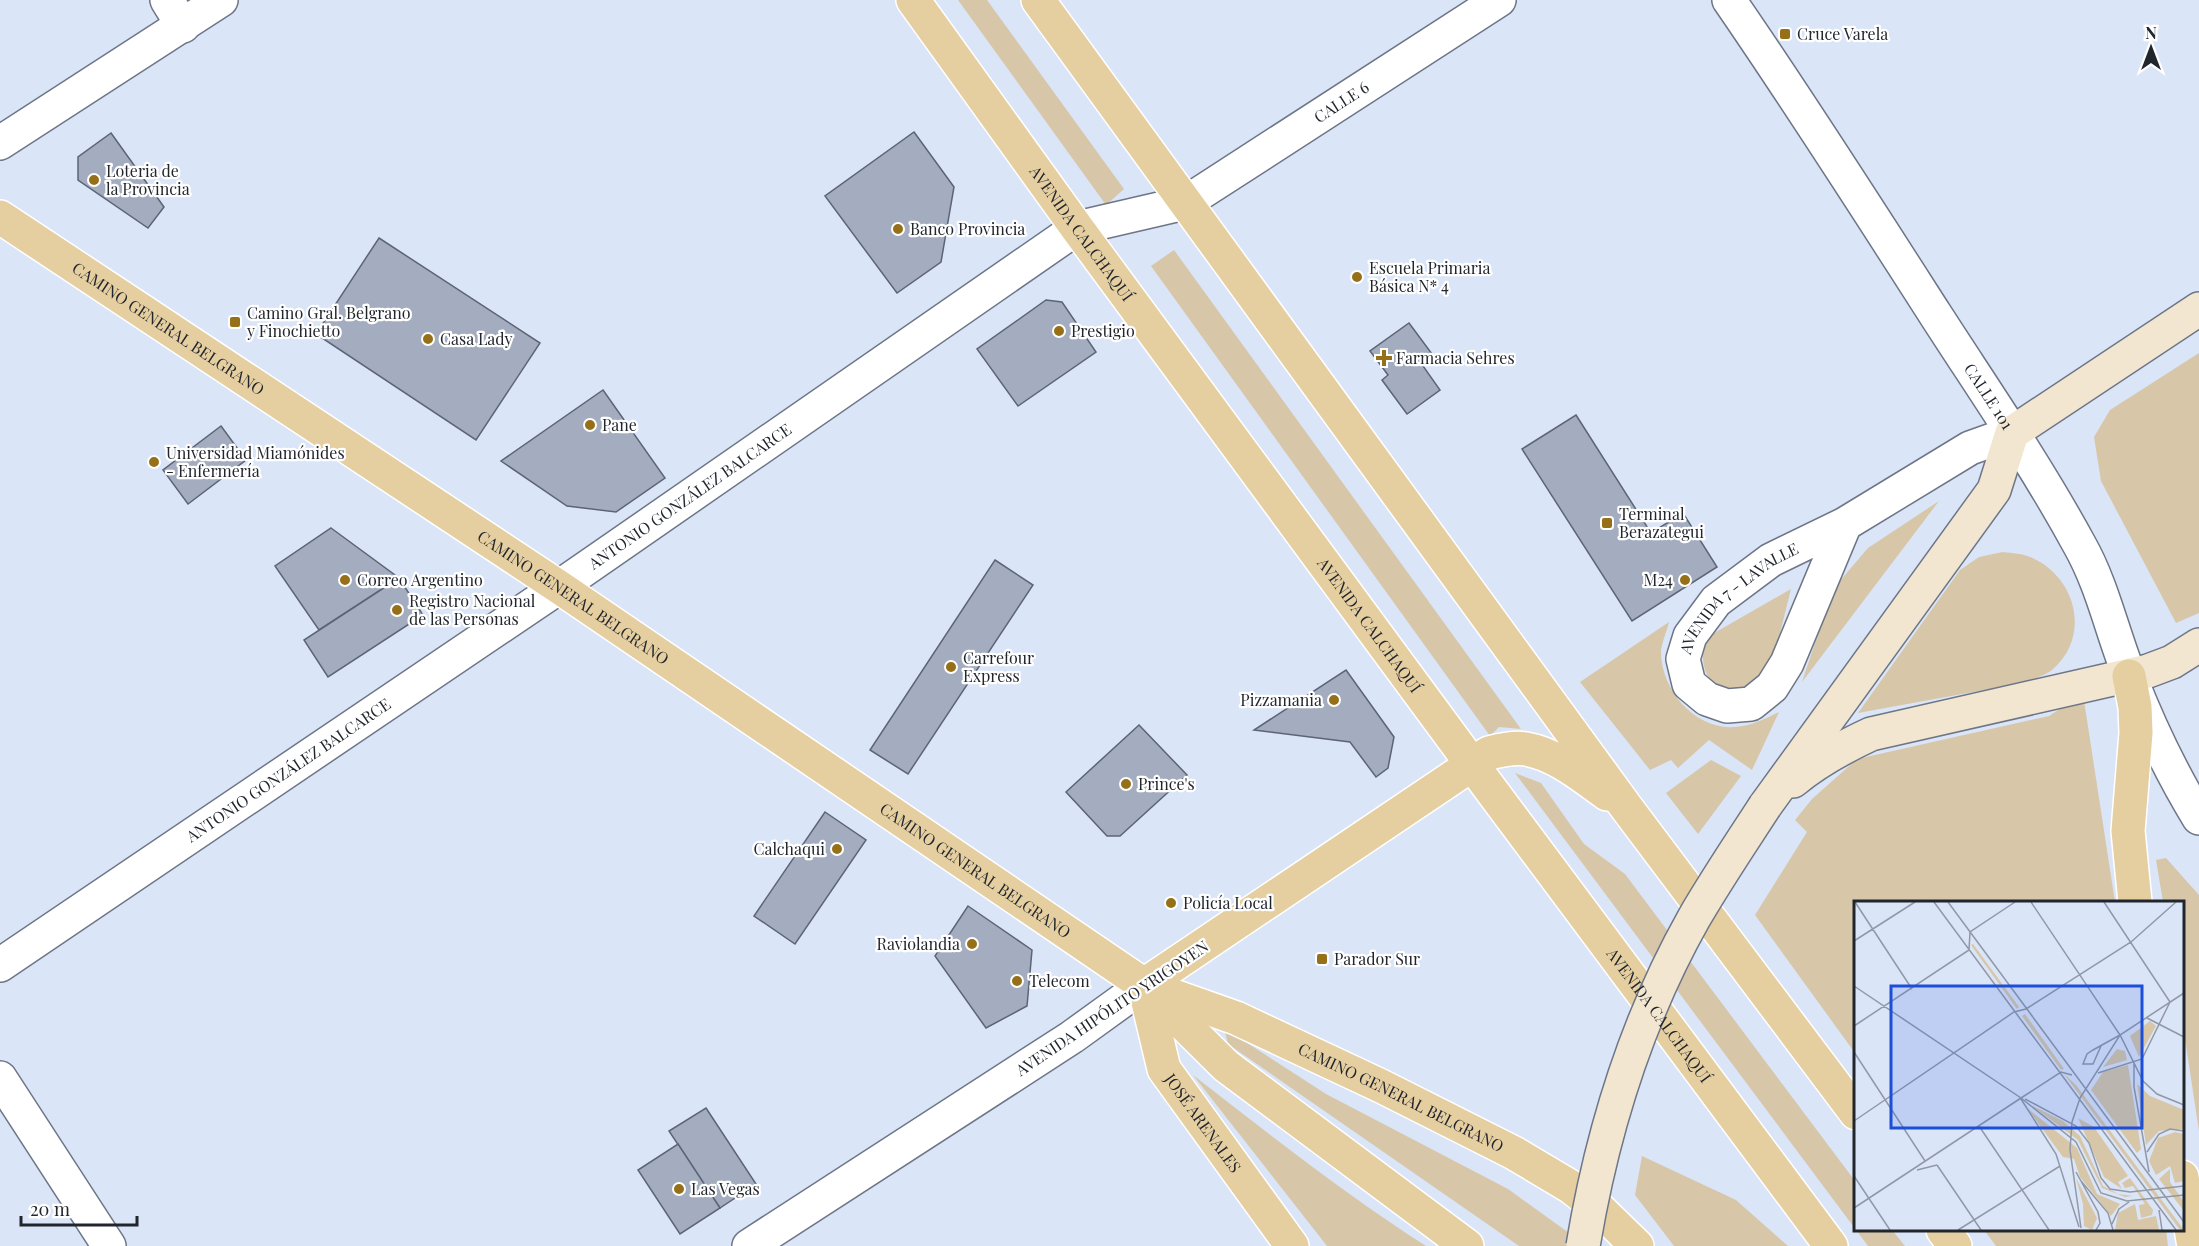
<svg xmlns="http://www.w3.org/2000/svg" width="2199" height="1246" font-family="'Playfair Display',serif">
<rect width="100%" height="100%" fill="#dbe5f8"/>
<!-- green -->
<g fill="#d7c7a8">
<path d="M 958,0 L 987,0 L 1124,189 L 1106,205 Z"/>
<path d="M 1174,250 L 1521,729 L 1499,727 L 1490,736 L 1151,266 Z"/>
<path d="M 2199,353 L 2199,613 L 2176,623 L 2101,481 L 2094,437 L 2110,410 Z"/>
<path d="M 1939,501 L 1802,682 L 1833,589 L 1868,548 Z"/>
<path d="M 2003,552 C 2012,553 2023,554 2030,557 C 2076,576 2092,636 2052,670 C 2046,675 2035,678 2028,682 L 1858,713 L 1960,570 L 1979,557 Z"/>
<path d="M 1791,589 L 1771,669 L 1751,688 L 1729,695 C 1703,677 1703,671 1702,640 Z"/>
<path d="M 1669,622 C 1667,631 1661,644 1661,653 C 1662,692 1696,730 1735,727 C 1751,726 1765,719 1779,712 L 1752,770 L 1709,740 L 1678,768 L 1671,760 L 1650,770 L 1580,682 Z"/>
<path d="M 2083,694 L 2115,902 L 1856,902 L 1855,1053 L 1755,915 L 1807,832 L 1795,820 L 1812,799 L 1857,759 L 2049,716 Z"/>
<path d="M 1711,760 L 1741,776 L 1698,834 L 1666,793 Z"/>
<path d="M 1515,773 L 1541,783 L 1584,844 L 1625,874 L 1855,1181 L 1856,1230 L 1892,1230 L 1905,1246 L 1868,1246 Z"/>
<path d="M 2166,858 L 2199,895 L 2199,1131 L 2183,1026 L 2182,902 L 2163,902 L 2156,860 Z"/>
<path d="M 1224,1028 L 1326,1094 L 1508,1189 L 1587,1246 L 1519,1246 L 1228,1044 Z"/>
<path d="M 1193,1075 C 1270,1135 1345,1194 1426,1246 L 1327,1246 Z"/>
<path d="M 1642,1156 L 1736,1200 L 1788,1246 L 1674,1246 L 1635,1195 Z"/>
<path d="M 1984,1230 L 2166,1230 L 2168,1246 L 1996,1246 Z"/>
</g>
<!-- building -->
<g fill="#a3adbf" stroke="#5c6576" stroke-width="1.5">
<path d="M 914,132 L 954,187 L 941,262 L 897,293 L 825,196 Z"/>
<path d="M 111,133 L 164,207 L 148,228 L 78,180 L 78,157 Z"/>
<path d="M 379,238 L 540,343 L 476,440 L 316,334 Z"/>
<path d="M 1046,300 L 1062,302 L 1096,352 L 1018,406 L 977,349 Z"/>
<path d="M 1409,323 L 1435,358 L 1423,366 L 1440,390 L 1407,414 L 1382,380 L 1388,375 L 1370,351 Z"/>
<path d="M 603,390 L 665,478 L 616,512 L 567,506 L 501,461 Z"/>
<path d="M 1576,415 L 1651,533 L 1683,513 L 1717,567 L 1632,621 L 1522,449 Z"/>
<path d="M 221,426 L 246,460 L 188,504 L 163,470 Z"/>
<path d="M 331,528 L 399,578 L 319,630 L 275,566 Z"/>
<path d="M 995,560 L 1033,585 L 908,774 L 870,750 Z"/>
<path d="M 399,578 L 423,615 L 328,677 L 304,640 Z"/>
<path d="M 1346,670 L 1394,737 L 1388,768 L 1376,777 L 1350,742 L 1254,730 Z"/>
<path d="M 1139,725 L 1187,775 L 1120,836 L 1107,836 L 1066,792 Z"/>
<path d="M 825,812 L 866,840 L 795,944 L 754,916 Z"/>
<path d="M 968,906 L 1032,950 L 1027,1006 L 986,1028 L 935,956 Z"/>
<path d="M 706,1108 L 756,1184 L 720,1208 L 669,1131 Z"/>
<path d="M 678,1144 L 720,1208 L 680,1234 L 638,1170 Z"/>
</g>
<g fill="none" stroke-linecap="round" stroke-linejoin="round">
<!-- minor casing -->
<g stroke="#6d7687" stroke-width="36">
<g id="minor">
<path d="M 167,0 L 183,26"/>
<path d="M 0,143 L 221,0"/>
<path id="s1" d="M 1845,524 L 1787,663 L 1772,687 L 1751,704 L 1727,706 L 1707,699 L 1689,684 L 1683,659 L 1690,636 L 1716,601 L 1771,560 L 1845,524 L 1970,448 L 2012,433"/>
<path id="s2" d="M 0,965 L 559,587 L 1077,228 L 1185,203 L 1499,0"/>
<path d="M 0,1078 L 109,1246"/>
</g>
</g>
<!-- tertiary casing -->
<g stroke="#6d7687" stroke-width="36">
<g id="tertiary">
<path id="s3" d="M 1729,0 C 1800,103 1867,208 1935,314 C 1984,390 2036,465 2079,544 C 2103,586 2112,633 2130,677 C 2149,726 2172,774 2199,818"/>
<path d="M 749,1246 L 1072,1037 L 1144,985"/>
</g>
</g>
<!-- secondary casing -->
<g stroke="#6d7687" stroke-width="36">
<g id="secondary">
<path d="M 1793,781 C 1817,761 1843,747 1871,734 L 2148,671 L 2172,662 L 2199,645"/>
<path d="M 1765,806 L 1994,490 L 2012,433 L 2199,309"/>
</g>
</g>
<!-- primary casing -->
<g stroke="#fff" stroke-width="36">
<g id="primary">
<path id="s4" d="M 913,0 L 1077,228 L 1471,763 L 1831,1246"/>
<path d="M 1038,0 L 1626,807 L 1856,1113"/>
<path id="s5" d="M 0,217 L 559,587 L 1144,985 L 1226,1066 L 1467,1246"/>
<path d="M 2129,676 L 2135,707 L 2136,733 L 2128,831 L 2135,902"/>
<path d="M 1144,985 L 1489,753 C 1501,750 1514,747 1526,749 C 1556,754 1583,777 1607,794"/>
<path id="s6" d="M 1144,985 L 1164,1069 L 1292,1246"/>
<path id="s7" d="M 1154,989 L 1236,1018 L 1381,1086 L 1514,1153 L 1571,1187 L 1600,1210 L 1637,1246"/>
<path d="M 2182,1177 L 2194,1246"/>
<path d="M 1943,1230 L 1955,1246"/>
</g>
</g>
<!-- minor -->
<use href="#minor" stroke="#fff" stroke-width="33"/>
<!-- tertiary -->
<use href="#tertiary" stroke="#fff" stroke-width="33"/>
<!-- secondary -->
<use href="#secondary" stroke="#f2e6d0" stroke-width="33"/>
<!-- primary -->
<use href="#primary" stroke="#e5cea0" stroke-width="33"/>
<!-- secondary-bridge casing -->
<g stroke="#6d7687" stroke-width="36" stroke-linecap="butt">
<path id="secondary-bridge" d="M 1583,1246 C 1602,1132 1637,1019 1694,918 C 1716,880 1741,843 1765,806"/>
</g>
<!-- secondary-bridge -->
<use href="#secondary-bridge" stroke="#f2e6d0" stroke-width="33"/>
</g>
<!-- markers -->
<g fill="#957019" stroke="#fff" stroke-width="2">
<rect x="1779" y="28" width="12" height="12" rx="3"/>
<circle cx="94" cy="180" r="6"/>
<circle cx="898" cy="229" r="6"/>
<circle cx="1357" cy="277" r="6"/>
<rect x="229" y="316" width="12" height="12" rx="3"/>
<circle cx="1059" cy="331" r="6"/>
<circle cx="428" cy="339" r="6"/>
<path d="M1381 349h6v6h6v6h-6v6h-6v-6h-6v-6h6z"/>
<circle cx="590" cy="425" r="6"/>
<circle cx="154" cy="462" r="6"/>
<rect x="1601" y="517" width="12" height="12" rx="3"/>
<circle cx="345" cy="580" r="6"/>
<circle cx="1685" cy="580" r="6"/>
<circle cx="397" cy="610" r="6"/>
<circle cx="951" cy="667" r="6"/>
<circle cx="1334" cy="700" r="6"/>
<circle cx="1126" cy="784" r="6"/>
<circle cx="837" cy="849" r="6"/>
<circle cx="1171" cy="903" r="6"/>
<circle cx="972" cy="944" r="6"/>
<rect x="1316" y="953" width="12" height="12" rx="3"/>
<circle cx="1017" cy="981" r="6"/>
<circle cx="679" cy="1189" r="6"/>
</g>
<g text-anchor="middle" stroke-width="4.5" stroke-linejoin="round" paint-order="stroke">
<!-- poi labels -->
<g font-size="16" fill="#21252c" stroke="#fff" text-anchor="start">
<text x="1797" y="40">Cruce Varela</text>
<text x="106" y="177">Loteria de<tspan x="106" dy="18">la Provincia</tspan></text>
<text x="910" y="235">Banco Provincia</text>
<text x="1369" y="274">Escuela Primaria<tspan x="1369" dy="18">Básica N* 4</tspan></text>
<text x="247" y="319">Camino Gral. Belgrano<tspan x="247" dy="18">y Finochietto</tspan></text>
<text x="1071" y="337">Prestigio</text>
<text x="440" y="345">Casa Lady</text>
<text x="1396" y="364">Farmacia Sehres</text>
<text x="602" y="431">Pane</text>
<text x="166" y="459">Universidad Miamónides<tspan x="166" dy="18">- Enfermería</tspan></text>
<text x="1619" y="520">Terminal<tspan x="1619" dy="18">Berazategui</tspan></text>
<text x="357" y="586">Correo Argentino</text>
<text x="1673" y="586" text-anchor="end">M24</text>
<text x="409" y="607">Registro Nacional<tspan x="409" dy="18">de las Personas</tspan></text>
<text x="963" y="664">Carrefour<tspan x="963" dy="18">Express</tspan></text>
<text x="1322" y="706" text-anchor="end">Pizzamania</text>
<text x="1138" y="790">Prince's</text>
<text x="825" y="855" text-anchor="end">Calchaqui</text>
<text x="1183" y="909">Policía Local</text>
<text x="960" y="950" text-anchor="end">Raviolandia</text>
<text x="1334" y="965">Parador Sur</text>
<text x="1029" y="987">Telecom</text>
<text x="691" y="1195">Las Vegas</text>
</g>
<!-- street labels -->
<g font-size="16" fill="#21252c" stroke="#fff">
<text dy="6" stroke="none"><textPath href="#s2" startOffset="1602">CALLE 6</textPath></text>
<text dy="6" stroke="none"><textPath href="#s4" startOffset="288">AVENIDA CALCHAQUÍ</textPath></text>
<text dy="6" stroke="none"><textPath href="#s5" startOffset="202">CAMINO GENERAL BELGRANO</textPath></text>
<text dy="6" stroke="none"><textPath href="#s3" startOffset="474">CALLE 101</textPath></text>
<text dy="6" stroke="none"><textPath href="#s2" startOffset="834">ANTONIO GONZÁLEZ BALCARCE</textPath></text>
<text dy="6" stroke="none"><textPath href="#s5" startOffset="688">CAMINO GENERAL BELGRANO</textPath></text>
<text dy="6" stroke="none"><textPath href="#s1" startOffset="386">AVENIDA 7 - LAVALLE</textPath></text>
<text dy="6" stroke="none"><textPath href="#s4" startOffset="774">AVENIDA CALCHAQUÍ</textPath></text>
<text dy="6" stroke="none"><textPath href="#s2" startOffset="348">ANTONIO GONZÁLEZ BALCARCE</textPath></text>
<text dy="6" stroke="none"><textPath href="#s5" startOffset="1174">CAMINO GENERAL BELGRANO</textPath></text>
<text transform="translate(1112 1008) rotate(-34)" y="6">AVENIDA HIPÓLITO YRIGOYEN</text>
<text dy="6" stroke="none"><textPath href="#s4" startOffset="1260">AVENIDA CALCHAQUÍ</textPath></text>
<text dy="6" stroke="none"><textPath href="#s7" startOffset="270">CAMINO GENERAL BELGRANO</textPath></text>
<text dy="6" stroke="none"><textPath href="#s6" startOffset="153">JOSÉ ARENALES</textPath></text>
</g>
</g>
<!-- overview -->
<g transform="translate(1854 901)">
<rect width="330" height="330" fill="#dbe5f8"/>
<path d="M 119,43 L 165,106 L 163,108 L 117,44 ZM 171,113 L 210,168 L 207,169 L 168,115 ZM 296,120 L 302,125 L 285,156 L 276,135 ZM 263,148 L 271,150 L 273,159 L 249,166 ZM 274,164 L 287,248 L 283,252 L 237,189 L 249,171 ZM 210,173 L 222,184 L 330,329 L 326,329 ZM 283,183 L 296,195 L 330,209 L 330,228 L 305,230 L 292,244 ZM 177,204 L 209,220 L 226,235 L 249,285 L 264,293 L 279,295 L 271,296 L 248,287 L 224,239 ZM 173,207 L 223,247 L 243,293 L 266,303 L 257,315 L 226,276 L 220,258 L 209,256 ZM 224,217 L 240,226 L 274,275 L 264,281 L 268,288 L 250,276 ZM 321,231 L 330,233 L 330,280 L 321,282 L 316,265 L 302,274 L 295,260 L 304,237 ZM 316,268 L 316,281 L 330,301 L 330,310 L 305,278 ZM 222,277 L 243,317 L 238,329 L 230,325 L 229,303 ZM 276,277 L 299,309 L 298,314 L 287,317 L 285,304 L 291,303 L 279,285 L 271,287 L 268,282 ZM 281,303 L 284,319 L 302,315 L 305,329 L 261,329 L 264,312 Z" fill="#d7c7a8"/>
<path fill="none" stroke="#9198a6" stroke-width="1.5" d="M 1,1 L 58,88M 80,1 L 322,329M 94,1 L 330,321M 177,1 L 266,134 L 289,180 L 303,193 L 330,204M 250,1 L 316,101M 0,40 L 61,1M 0,85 L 167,197 L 222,241 L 247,292 L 273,300 L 330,294M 293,117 L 330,136M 0,125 L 115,49 L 116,31 L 161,1M 247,145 L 239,163 L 229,163 L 233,153 L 239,149 L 266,134M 0,151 L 71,260M 280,162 L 280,186 L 295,271M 244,172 L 288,158 L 316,101M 167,197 L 207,171 L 218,174M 167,198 L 202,253 L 225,326M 171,198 L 222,225 L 235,242 L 247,277 L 256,288 L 276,291 L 330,285M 0,220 L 160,111 L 172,108 L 277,41 L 322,1M 125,225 L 195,329M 293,251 L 305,233 L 316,228 L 330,230M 83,264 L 127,329M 63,269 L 83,264M 222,271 L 244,311 L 246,322 L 242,329M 0,275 L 36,329M 227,280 L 254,312 L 259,329M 0,307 L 167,197M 305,309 L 308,329M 258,323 L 265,308 L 275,301M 227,327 L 216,249 L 218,221 L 226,197 L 266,134 L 330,92M 104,329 L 206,265"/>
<path fill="#1d4ed8" fill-opacity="0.15" stroke="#1d4ed8" stroke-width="3" d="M 37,85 L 288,85 L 288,227 L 37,227 Z"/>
<rect width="330" height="330" fill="none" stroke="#21252c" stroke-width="3"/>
</g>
<!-- north arrow -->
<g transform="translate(2151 48)" stroke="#ffffff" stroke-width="4.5" paint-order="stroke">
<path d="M0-4.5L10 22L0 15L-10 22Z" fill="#21252c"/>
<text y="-9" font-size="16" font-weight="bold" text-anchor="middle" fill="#21252c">N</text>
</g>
<!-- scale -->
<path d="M21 1216v9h116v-9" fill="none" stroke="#21252c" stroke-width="3"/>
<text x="30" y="1216" font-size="18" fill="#21252c" stroke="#ffffff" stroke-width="4.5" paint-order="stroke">20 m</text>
</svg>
